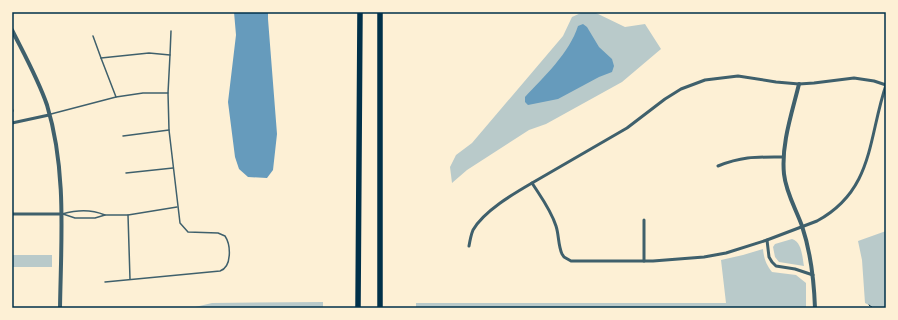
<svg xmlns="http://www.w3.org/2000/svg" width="898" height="320" font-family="'Fira Sans',sans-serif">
<rect width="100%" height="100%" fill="#fdf0d5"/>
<!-- green -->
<g fill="#b9caca">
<path d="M 583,12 L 594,12 L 625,27 L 645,24 L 661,49 L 622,82 L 546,124 L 529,130 L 467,170 L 452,183 L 450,167 L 456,155 L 472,143 L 563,36 L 572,17 Z"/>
<path d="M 886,231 L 886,308 L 871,308 L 871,306 L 865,303 L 862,260 L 858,241 Z"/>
<path d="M 792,239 C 802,242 802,256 804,266 L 779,262 L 775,257 L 773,247 L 775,244 Z"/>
<path d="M 763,249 C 764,259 766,264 772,272 L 796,275 L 806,283 L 806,308 L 416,308 L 416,303 L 726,303 L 721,260 L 743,255 Z"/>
<rect x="12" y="255" width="40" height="12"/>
<path d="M 323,302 L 323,308 L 191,308 L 212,303 Z"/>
</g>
<!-- water -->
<g fill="#669bbc">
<path d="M 234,12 L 268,12 L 268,19 L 277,134 L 273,170 L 267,178 L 248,177 L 239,169 L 235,157 L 228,102 L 236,35 Z"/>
<path d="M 583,24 L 587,27 L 599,47 L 612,59 L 614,66 L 612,72 L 599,77 L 558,99 L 528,105 L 525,102 L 525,97 C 543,78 570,52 578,26 Z"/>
</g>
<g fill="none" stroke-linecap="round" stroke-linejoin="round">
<!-- path -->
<path stroke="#003049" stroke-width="1" d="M 869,305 L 873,308 L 886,308"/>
<!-- service -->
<g stroke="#3f606c" stroke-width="1.5">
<path d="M 93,36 L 101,58"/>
<path d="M 170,55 L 171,31"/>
<path d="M 12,108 L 13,111"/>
<path d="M 51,114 L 116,97 L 143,93 L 168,93"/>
<path d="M 123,136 L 169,130"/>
<path d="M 126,173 L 173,168"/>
<path d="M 62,214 C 77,210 90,209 105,215"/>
<path d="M 63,214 L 75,218 L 95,218 L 105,215 L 128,215 L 177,207"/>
<path d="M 128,215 L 130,279"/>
<path d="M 105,282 L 220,271 C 232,267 231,245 225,236 L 218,233 L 188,232 L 180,223 L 169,130 L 168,93 L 170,55 L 149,53 L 101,58 L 116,97"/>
</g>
<!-- minor -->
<g stroke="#3f606c" stroke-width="3">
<path d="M 886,85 L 874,81 L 854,78 L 814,83 L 799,84 L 776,82 L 738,76 L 705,80 L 681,89 L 665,99 L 627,128 L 532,183 C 541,197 551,210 556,226 C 559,235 558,245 562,254 L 564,257 L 571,261 L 653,261 L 704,257 L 726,253 L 767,240 L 817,221 C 874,190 868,138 886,85"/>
<path d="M 12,123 L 49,115"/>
<path d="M 718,166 C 743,156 757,157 783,157"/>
<path d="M 12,214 L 61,214"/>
<path d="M 644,220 L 644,261"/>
<path d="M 767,240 L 769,257 L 772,262 L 776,266 L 795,269 L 813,275"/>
<path d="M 469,246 C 470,240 471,235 473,230 C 484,211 513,194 532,183"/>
</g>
<!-- tertiary -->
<g stroke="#3f606c" stroke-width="4">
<path d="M 12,30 C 24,54 38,79 47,105 C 67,171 61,240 60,308"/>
<path d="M 799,84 C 792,113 781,144 784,174 C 786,193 796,209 802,226 C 811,253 814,280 815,308"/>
</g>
<!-- motorway -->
<g stroke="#003049" stroke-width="5.5">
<path d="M 358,308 L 360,12"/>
<path d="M 380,308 L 380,12"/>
</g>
</g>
<!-- border -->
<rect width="898" height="320" fill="none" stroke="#fdf0d5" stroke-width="26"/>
<rect x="13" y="13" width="872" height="294" fill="none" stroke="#003049" stroke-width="1.5"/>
</svg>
